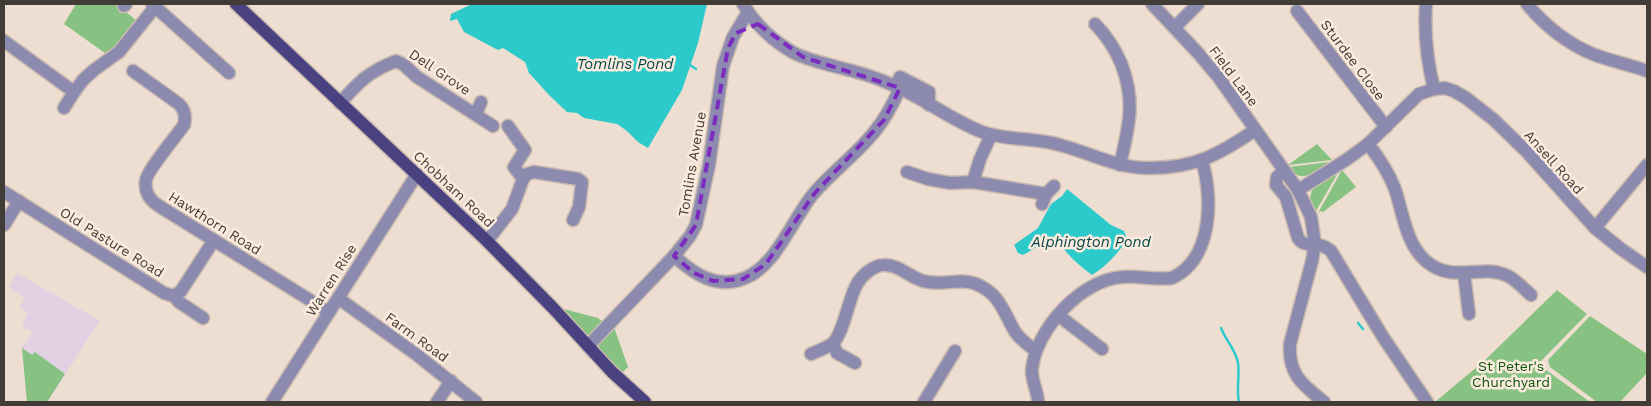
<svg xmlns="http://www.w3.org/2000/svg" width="1651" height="406" font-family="'Work Sans',sans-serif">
<rect width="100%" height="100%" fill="#eeded1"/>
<!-- commercial -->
<path fill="#e2d1e3" d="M 17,273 L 100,321 L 47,402 L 27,402 L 22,348 L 32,332 L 22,325 L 28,313 L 19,307 L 25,298 L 9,287 Z"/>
<!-- green -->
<g fill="#88c283">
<path d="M 76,4 L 116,4 L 137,21 L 117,45 L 105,53 L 64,24 Z"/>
<path d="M 1317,144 L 1332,160 L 1288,165 Z"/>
<path d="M 1329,162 C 1316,171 1301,186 1289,167 Z"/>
<path d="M 1342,170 L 1356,187 L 1323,212 L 1321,211 L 1318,213 Z"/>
<path d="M 1339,171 L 1316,211 L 1310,198 L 1312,190 Z"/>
<path d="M 1557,290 L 1587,314 L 1538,364 L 1590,402 L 1435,402 L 1484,361 Z"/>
<path d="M 560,308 L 598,318 L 605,324 L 592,334 L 585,335 Z"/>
<path d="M 1590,316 L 1647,354 L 1647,373 L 1620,402 L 1597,402 L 1550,367 L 1548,360 Z"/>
<path d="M 614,327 L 628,367 L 621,374 L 598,347 L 599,342 Z"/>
<path d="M 22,348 L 32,355 L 35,352 L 65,374 L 47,402 L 27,402 Z"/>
</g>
<!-- water -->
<g fill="#2dcacb">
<path d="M 472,4 L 707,4 L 698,43 L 682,90 L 648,148 L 638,142 L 627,131 L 617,124 L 584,118 L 577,113 L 567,112 L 550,96 L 529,73 L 525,62 L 503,48 L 498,50 L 464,32 L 457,19 L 450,21 L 451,14 Z"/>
<path d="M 1067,189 L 1111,225 L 1124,231 L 1127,239 C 1118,254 1106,266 1092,275 C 1077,264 1064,252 1055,236 L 1053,238 L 1023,255 L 1018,253 L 1014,245 L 1038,228 L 1051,204 L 1062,196 Z"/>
</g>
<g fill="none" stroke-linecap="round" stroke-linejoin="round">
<!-- stream -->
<g stroke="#2dcacb" stroke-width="2.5">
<path d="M 690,65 L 696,69"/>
<path d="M 1358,323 L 1363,329"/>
<path d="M 1221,328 C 1226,341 1236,350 1238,363 C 1240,376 1236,390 1239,402"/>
</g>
<!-- minor casing -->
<g stroke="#c8baaf" stroke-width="15">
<g id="minor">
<path d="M 152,4 L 229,73"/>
<path d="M 743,4 C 755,24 773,41 794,53 C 808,60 823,63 837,67 C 854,71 872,76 888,83 C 921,96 949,119 982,132 C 1007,141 1034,137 1060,145 C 1091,153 1118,169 1151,168 C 1195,168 1220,154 1255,130"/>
<path d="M 1152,4 L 1198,53 L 1219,78 L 1298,190 L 1311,217 L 1315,244 L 1312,261 L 1290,344 C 1288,375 1303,385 1324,402"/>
<path d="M 1426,4 C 1424,33 1427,61 1434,89"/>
<path d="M 1527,4 C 1544,25 1569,45 1595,55 C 1612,61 1630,65 1647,71"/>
<path d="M 124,6 L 126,4"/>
<path d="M 1297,11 L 1386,127"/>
<path d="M 1095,24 C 1107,36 1114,47 1121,63 C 1136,101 1129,126 1120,165"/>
<path d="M 1175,27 L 1198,4"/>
<path d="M 4,41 L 74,92"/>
<path d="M 133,71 L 179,104 C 185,110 186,117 184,125 C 177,135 147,171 146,180 C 144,191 149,200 159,206 L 329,312"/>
<path d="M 896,86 L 900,77 L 929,92 L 929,105"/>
<path d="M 340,103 C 360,81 368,72 396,61 L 404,65 L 417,77 L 493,126"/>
<path d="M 64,108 L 74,92 L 83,80 L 94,70 L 119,52 L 155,7"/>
<path d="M 476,114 L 481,102"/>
<path d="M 508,126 L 525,150 L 514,167 L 523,179"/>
<path d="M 1368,144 C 1380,159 1388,171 1395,189 C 1403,213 1406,245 1427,262 C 1454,284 1482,263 1508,276 C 1516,280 1524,289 1531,295"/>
<path d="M 1284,171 L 1277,177 L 1276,185 L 1286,197 L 1298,238 C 1306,250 1318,239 1331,251 L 1383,337 L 1427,402"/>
<path d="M 907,172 L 928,179 L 950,183 L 973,182 L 1046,194"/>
<path d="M 973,182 L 980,159 L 991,135"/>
<path d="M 1298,190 L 1346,160 L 1368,144 L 1419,94 L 1434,89 L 1445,88 L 1454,91 L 1466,98 L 1494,120 L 1527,152 L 1595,228 L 1621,249 L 1647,267"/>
<path d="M 4,192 L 164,293 L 174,296 L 179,302 L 203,318"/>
<path d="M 1042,204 L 1046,194 L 1054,186"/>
<path d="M 4,225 L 19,201"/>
<path d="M 1595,228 L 1647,165"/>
<path d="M 487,241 L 512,209 L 523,179 L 527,174 L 534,172 L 578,179 L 582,182 L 579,207 L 573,220"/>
<path d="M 674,256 C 694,274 717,290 745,278 C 776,266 793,218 814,193 C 833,171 858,153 875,131 C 886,118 893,104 900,88"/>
<path d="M 1464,273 L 1469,314"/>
<path d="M 174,296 L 181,291 L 214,240"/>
<path d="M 338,298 L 417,355 L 476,402"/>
<path d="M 1058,315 L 1102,349"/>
<path d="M 833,343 L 837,353 L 855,363"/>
<path d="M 588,346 L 674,256 L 690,236 L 696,225 L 709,165 L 723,66 L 733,37 L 748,12"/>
<path d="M 811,354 C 818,351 826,348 832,344 C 844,334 848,299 857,284 C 862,275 874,265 884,265 C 898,264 909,277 923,281 C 949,288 965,271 992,294 C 1002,303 1007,318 1014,330 C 1019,339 1028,345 1036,351"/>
<path d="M 272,402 L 417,174"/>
<path d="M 437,402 L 451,381"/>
<path d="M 924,402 L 955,351"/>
<path d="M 1038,402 C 1038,391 1031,381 1032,369 C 1036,329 1082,279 1123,277 C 1139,276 1156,280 1172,278 C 1213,259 1213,197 1202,161"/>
</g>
</g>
<!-- major casing -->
<g stroke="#c8baaf" stroke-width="15">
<path id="major" d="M 236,4 L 487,241 L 553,308 L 612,372 L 645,402"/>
</g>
<!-- minor -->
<use href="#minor" stroke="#8d8aaf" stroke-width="12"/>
<!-- major -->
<use href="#major" stroke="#4a4181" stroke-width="12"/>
</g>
<!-- marked area -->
<path fill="none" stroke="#7b2cbf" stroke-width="4" stroke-dasharray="10 6" stroke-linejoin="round" d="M 758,24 L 803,57 L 900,88 L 884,120 L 814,194 L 766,264 L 743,279 L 713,281 L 694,273 L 674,256 L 696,225 L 728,48 L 736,33 Z"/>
<g text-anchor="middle" stroke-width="5" stroke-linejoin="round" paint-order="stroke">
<!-- street labels -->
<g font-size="14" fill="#423c36" stroke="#fbebde">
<text transform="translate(1353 60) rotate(53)" y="5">Sturdee Close</text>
<text transform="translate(440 72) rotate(34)" y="5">Dell Grove</text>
<text transform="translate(1234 76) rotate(53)" y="5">Field Lane</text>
<text transform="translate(1554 162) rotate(48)" y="5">Ansell Road</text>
<text transform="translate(692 164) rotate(-80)" y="5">Tomlins Avenue</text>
<text transform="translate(454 189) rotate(43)" y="5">Chobham Road</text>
<text transform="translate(215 223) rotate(32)" y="5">Hawthorn Road</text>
<text transform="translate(112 242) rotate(32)" y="5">Old Pasture Road</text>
<text transform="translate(331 280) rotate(-58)" y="5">Warren Rise</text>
<text transform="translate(417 337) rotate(36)" y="5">Farm Road</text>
</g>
<!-- park labels -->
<g font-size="14" fill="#0f550d" stroke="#fbebde">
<text x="1511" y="371">St Peter's<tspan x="1511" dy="16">Churchyard</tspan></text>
</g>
<!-- water labels -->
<g font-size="15" font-style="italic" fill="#014647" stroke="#fbebde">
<text x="625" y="69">Tomlins Pond</text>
<text x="1091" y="247">Alphington Pond</text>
</g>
</g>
<!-- border -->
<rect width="1651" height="406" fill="none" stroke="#423c36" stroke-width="10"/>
</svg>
